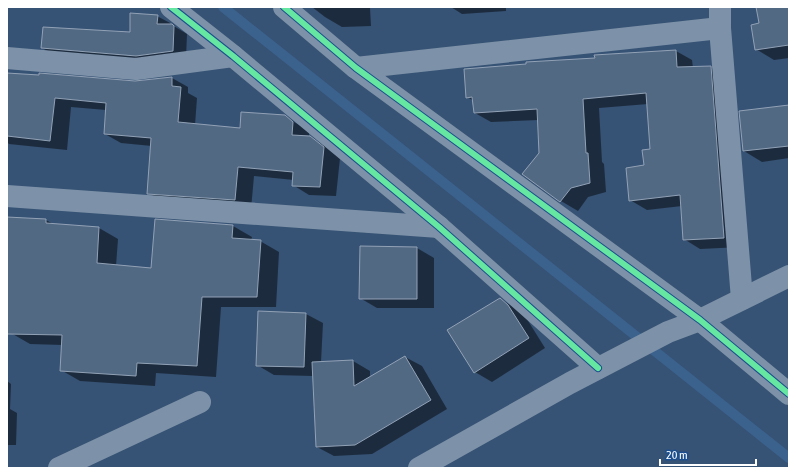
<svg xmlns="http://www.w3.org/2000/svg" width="796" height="475" font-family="'Asap Condensed',sans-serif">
<rect width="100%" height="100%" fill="#365274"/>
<!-- shadow -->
<g fill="#0007">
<path d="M 312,7 L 391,7 L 370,8 L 371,26 L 342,27 L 325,17 Z"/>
<path d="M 451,7 L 506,7 L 506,11 L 462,14 Z"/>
<path d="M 758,7 L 789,7 L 789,58 L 774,60 L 756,49 L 760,24 Z"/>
<path d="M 157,16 L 170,23 L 170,25 L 172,25 L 187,34 L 186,58 L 149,63 L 55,55 L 42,48 L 131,33 Z"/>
<path d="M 676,51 L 692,60 L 693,68 L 710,67 L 727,76 L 741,247 L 700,249 L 684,239 L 682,206 L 647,210 L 630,200 L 652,150 L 648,104 L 599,108 L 602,162 L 604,164 L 606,192 L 588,197 L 578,211 L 561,201 L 524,174 L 540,153 L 538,120 L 491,122 L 475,113 L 474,101 L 467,97 L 596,59 Z"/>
<path d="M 7,74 L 135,82 L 172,78 L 188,87 L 188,93 L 197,98 L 195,125 L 241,129 L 284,116 L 301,126 L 309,132 L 309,137 L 326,147 L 340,158 L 336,196 L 309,195 L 293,185 L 294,180 L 254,176 L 251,209 L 164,202 L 148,193 L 152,146 L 121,143 L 105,134 L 106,110 L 71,107 L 67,150 L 9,144 L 7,142 Z"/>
<path d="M 789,106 L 789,158 L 762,162 L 744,151 Z"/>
<path d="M 7,218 L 46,220 L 55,225 L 99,228 L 118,239 L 116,266 L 152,269 L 233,226 L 252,237 L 251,241 L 260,241 L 279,252 L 276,307 L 221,307 L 216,377 L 156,373 L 155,386 L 80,381 L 61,370 L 63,345 L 30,344 L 11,333 L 7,292 Z"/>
<path d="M 361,247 L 417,248 L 434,258 L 434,308 L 377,308 L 360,298 Z"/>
<path d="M 500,299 L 517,309 L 525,316 L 545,348 L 492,382 L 475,372 Z"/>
<path d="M 306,314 L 323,323 L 321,362 L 353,361 L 370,371 L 370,378 L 405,357 L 422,366 L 447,409 L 372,454 L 334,456 L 317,447 L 313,376 L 274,375 L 257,365 Z"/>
<path d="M 7,381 L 11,384 L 10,409 L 17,413 L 16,445 L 7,445 Z"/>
</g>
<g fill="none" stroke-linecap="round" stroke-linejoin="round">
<!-- stream -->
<path stroke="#3b618d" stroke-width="10" d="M 223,7 L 789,458"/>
</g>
<!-- building -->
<g fill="#526984" stroke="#92a2b6">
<path d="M 756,7 L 789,7 L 789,45 L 755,50 L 751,25 L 759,23 Z"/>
<path d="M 130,13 L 158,15 L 157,24 L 172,24 L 174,26 L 173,51 L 136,56 L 41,48 L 43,27 L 130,32 Z"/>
<path d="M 676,50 L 677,67 L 711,66 L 724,238 L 683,240 L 680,195 L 629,201 L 626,168 L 644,165 L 642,150 L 650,149 L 646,93 L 583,99 L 586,153 L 588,153 L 590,183 L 571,188 L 560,202 L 522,174 L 539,153 L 537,109 L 474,113 L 472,97 L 466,98 L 464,69 L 526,64 L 526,62 L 595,58 L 594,55 Z"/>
<path d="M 7,73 L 39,75 L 39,73 L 135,81 L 172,77 L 172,86 L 181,87 L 178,122 L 240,128 L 241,112 L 285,115 L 293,122 L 292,135 L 310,136 L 324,147 L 320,187 L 292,186 L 293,172 L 238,167 L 235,200 L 147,194 L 151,138 L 104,134 L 106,103 L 55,98 L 50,141 L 7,136 Z"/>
<path d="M 789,105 L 789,146 L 743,151 L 739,111 Z"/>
<path d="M 7,217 L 46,219 L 46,223 L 99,227 L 97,263 L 151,268 L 155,219 L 233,225 L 232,238 L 261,240 L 257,297 L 202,297 L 197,366 L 137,363 L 136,376 L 60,371 L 62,335 L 7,334 Z"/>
<path d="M 360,246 L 417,247 L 417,299 L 359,299 Z"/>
<path d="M 500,298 L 508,305 L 529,338 L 474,373 L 447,330 Z"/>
<path d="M 258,311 L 306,313 L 304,367 L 256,366 Z"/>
<path d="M 405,356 L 431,400 L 355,445 L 316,447 L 312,362 L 353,360 L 354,386 Z"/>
</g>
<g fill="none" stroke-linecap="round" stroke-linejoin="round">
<!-- street -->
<g stroke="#7d92a8" stroke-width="22">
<path d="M 171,7 L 233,56 L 439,227 L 598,368"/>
<path d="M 284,7 L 356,68 L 700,320 L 789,394"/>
<path d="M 720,7 L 720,28 L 742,299"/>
<path d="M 7,58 L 136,69 L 233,56"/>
<path d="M 356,68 L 720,28"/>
<path d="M 7,196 L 439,227"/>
<path d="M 59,468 L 200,402"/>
<path d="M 419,468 L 570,383 L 668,332 L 700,320 L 789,276"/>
</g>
<!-- cycleway casing -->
<g stroke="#1b4f8f" stroke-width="8">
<g id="cycleway">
<path d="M 171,7 L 233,56 L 439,227 L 598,368"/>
<path d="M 284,7 L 356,68 L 700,320 L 789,394"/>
</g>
</g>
<!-- cycleway -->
<use href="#cycleway" stroke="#66e7a1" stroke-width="6"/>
</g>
<!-- border -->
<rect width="796" height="475" fill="none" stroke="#ffffff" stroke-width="16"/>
<!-- scale -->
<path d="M660 459v6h96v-6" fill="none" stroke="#ffffff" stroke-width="2"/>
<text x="666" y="459" font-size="12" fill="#ffffff" stroke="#1b4f8f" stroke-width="3" paint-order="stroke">20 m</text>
</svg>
